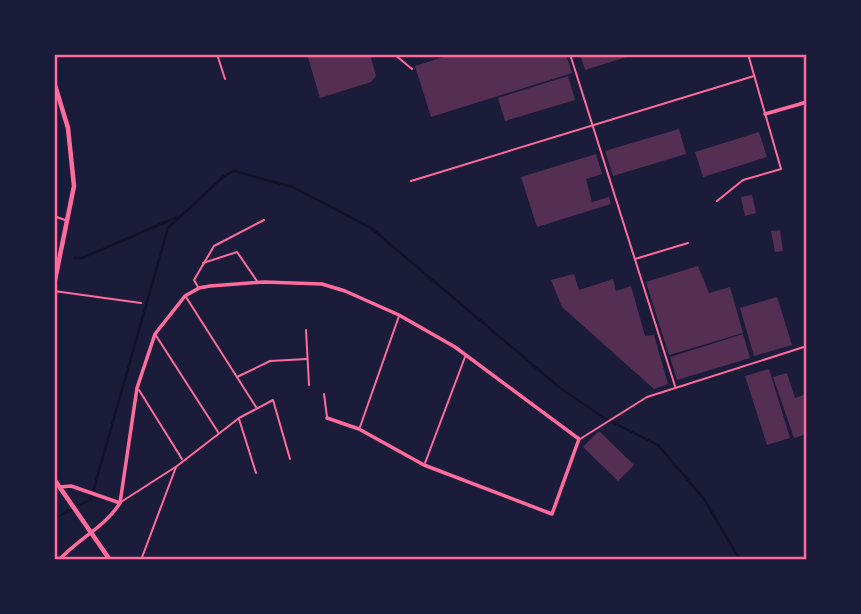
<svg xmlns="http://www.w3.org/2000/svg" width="861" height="614" font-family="'Nunito Sans',sans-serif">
<rect width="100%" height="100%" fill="#1b1b3a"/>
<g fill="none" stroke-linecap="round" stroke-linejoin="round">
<!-- stream -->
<g stroke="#12122b" stroke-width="2.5">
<path d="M 74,258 L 82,258 L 177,217"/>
<path d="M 54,519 L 91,499 L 168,228 L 224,176 L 234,171 L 293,187 L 371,228 L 560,388 L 606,419 L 658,445 L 704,499 L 740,560"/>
</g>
</g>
<!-- building -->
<g fill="#542f53">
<path d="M 307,54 L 370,54 L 376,76 L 371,82 L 320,98 Z"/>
<path d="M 453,54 L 566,54 L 572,73 L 431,117 L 415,66 Z"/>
<path d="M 580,54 L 633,54 L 633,55 L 585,70 Z"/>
<path d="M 568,76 L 575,100 L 505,121 L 498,98 Z"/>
<path d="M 679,129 L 686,154 L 613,176 L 605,151 Z"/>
<path d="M 759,132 L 767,157 L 703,177 L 695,152 Z"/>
<path d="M 596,154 L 602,174 L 586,179 L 592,202 L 609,197 L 611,204 L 537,227 L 521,177 Z"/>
<path d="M 752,195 L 756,213 L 745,216 L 741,197 Z"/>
<path d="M 780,230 L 783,251 L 775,252 L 771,231 Z"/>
<path d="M 698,266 L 709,293 L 730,287 L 743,333 L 669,355 L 646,282 Z"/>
<path d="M 574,274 L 579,290 L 613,279 L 616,291 L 631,286 L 645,336 L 654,335 L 668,384 L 654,389 L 562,307 L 551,280 Z"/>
<path d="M 777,297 L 792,345 L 754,356 L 740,308 Z"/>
<path d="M 743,334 L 750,358 L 677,380 L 670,357 Z"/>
<path d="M 769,369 L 790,438 L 767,445 L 745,376 Z"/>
<path d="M 787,373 L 795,398 L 804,395 L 807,404 L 807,434 L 794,438 L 773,377 Z"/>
<path d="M 599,431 L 634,465 L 618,481 L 583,447 Z"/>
</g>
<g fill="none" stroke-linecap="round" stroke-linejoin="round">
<!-- service -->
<g stroke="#ff6b9d" stroke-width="2">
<path d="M 217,54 L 225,79"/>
<path d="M 394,54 L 412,69"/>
<path d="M 570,54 L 675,386"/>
<path d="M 411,181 L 754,76"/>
<path d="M 717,201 L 743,180 L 781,169 L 748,54"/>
<path d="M 54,216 L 65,220"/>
<path d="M 635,259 L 688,243"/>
<path d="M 203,263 L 237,252 L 257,281"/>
<path d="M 198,287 L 194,280 L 214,246 L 264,220"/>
<path d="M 54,291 L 141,303"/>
<path d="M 186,297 L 256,407"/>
<path d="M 306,330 L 309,385"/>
<path d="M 155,334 L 218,432"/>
<path d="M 237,377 L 270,361 L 307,359"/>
<path d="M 139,390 L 182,459"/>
<path d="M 324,394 L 327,417"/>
<path d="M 239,419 L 256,473"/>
<path d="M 360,427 L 399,316"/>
<path d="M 580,439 L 647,397 L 807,346"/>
<path d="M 425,463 L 465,357"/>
<path d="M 121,502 L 177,466 L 239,418 L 273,400 L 290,459"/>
<path d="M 141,560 L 176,467"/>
</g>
<!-- minor -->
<g stroke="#ff6b9d" stroke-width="3.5">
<path d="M 765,114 L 807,102"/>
<path d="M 60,487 L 71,486 L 120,503"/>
<path d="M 59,560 C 78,539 105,527 120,503 L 137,388 L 155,334 L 185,296 L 199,288 L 210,286 L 264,282 L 322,284 L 345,291 L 399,315 L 455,347 L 579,439 L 552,514 L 424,465 L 359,429 L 327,418"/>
</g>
<!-- tertiary -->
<g stroke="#ff6b9d" stroke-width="4.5">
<path d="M 54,82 L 68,128 L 74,186 L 54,285"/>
<path d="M 54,479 L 110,560"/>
</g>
</g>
<!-- border -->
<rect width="861" height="614" fill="none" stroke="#1b1b3a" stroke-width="112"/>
<rect x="56" y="56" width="749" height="502" fill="none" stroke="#ff6b9d" stroke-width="2.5"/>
</svg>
